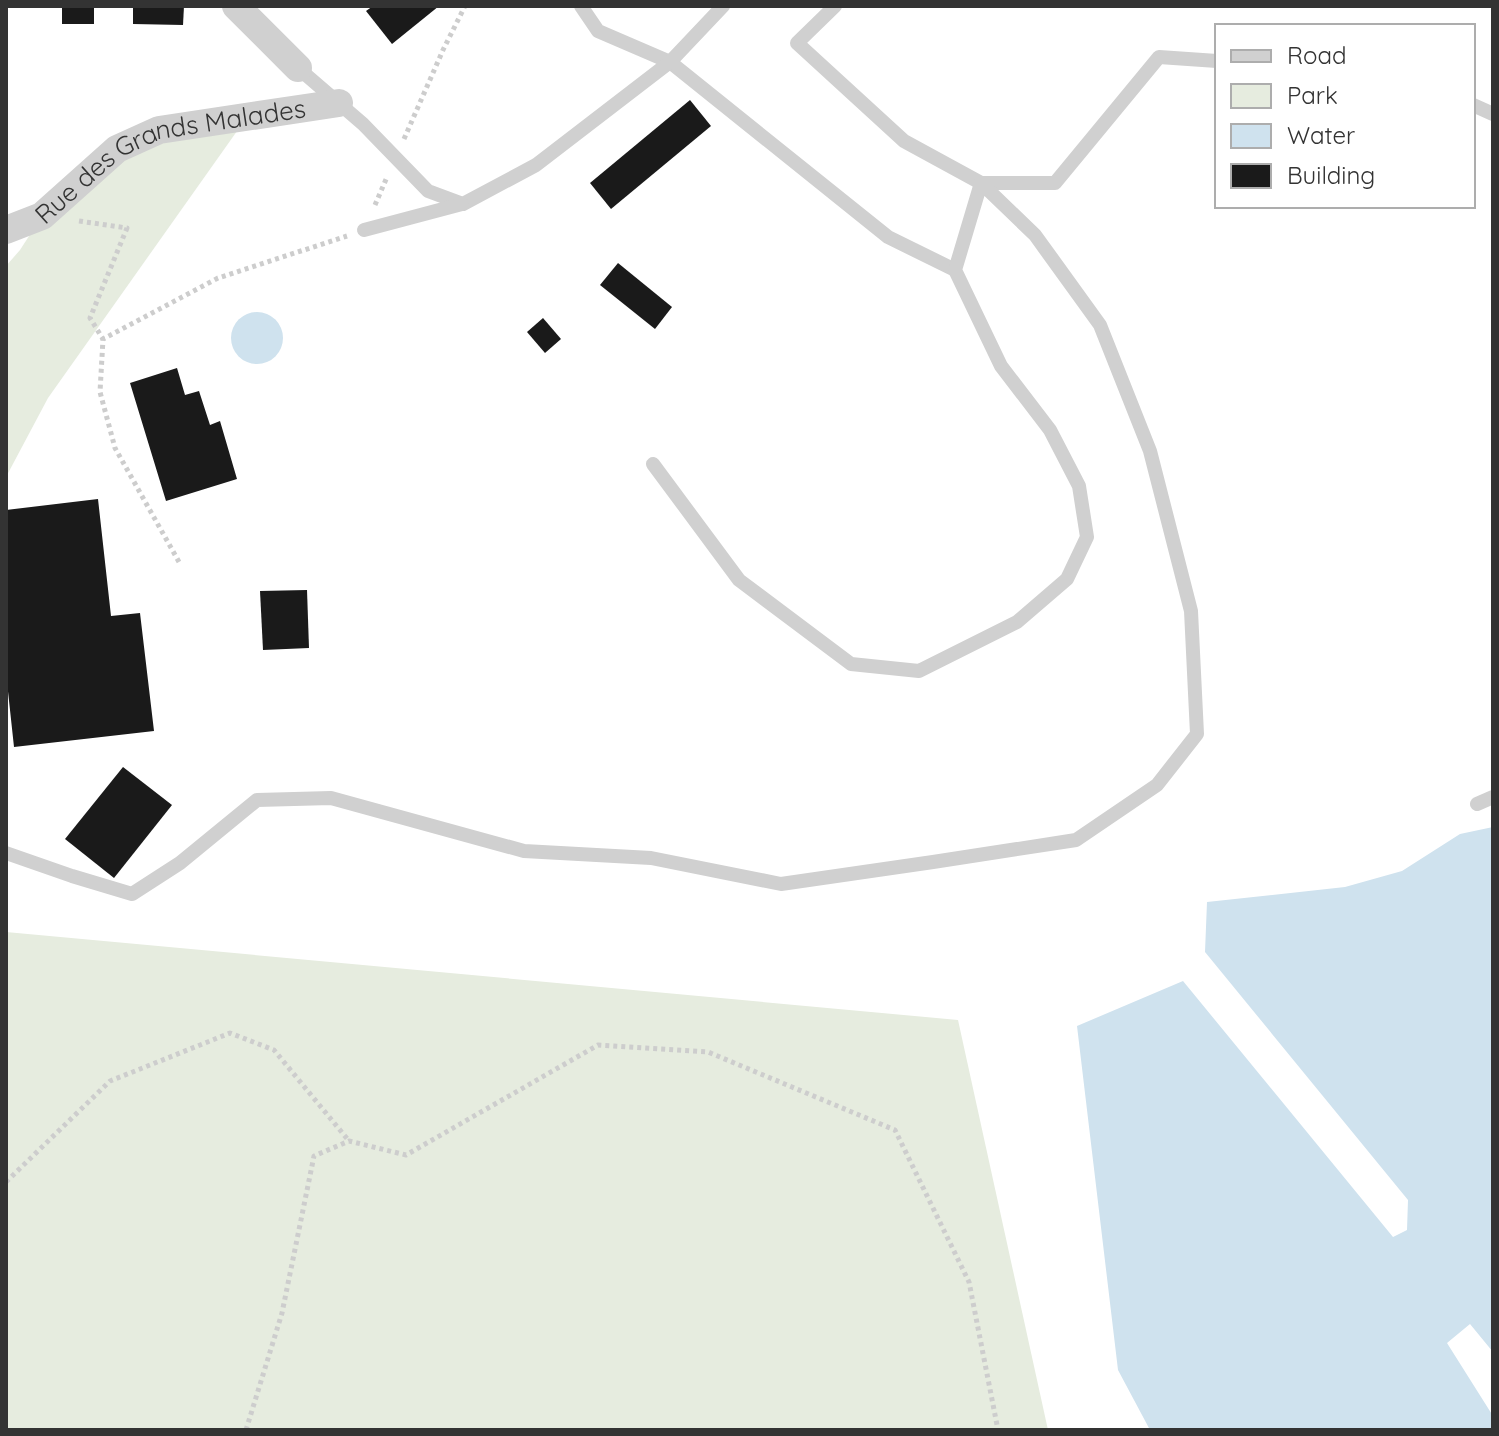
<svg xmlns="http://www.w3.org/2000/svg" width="1499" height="1436" font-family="Quicksand,sans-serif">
<rect width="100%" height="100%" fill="#fff"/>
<!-- green -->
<g fill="#e6ecdf">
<path d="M 247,117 L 48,398 L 6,477 L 6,266 L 20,250 L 42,216 L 117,149 Z"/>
<path d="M 6,932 L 958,1020 L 1048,1430 L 6,1430 Z"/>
</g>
<!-- water -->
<g fill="#cfe2ee">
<circle cx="257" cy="338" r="26"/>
<path d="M 1493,827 L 1493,1352 L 1470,1324 L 1447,1343 L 1493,1416 L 1493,1430 L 1150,1430 L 1118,1370 L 1077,1026 L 1183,981 L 1393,1237 L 1407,1230 L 1408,1200 L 1205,952 L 1207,902 L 1345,887 L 1402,871 L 1460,834 Z"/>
</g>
<!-- building -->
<g fill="#1a1a1a">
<rect x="62" y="6" width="32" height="18"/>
<path d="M 133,6 L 184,6 L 183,25 L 133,24 Z"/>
<path d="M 373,6 L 439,6 L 392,44 L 366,11 Z"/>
<path d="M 690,100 L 711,126 L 611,209 L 590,183 Z"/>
<path d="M 618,263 L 672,307 L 655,329 L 600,285 Z"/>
<path d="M 543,318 L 561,339 L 545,353 L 527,332 Z"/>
<path d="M 177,368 L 185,395 L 199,391 L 210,425 L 220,421 L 237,479 L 166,501 L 130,383 Z"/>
<path d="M 98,499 L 111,616 L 140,613 L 154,731 L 14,747 L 6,673 L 6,510 Z"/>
<path d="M 307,590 L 309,648 L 263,650 L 260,591 Z"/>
<path d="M 123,767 L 172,805 L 114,878 L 65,839 Z"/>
</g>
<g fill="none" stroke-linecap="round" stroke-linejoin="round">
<!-- path -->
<g stroke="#cdcdcd" stroke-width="5" stroke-dasharray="4 4" stroke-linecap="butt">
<path d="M 404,139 L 443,50 L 465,6"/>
<path d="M 375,205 L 387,177"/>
<path d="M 79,221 L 127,228 L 90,318 L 103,339"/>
<path d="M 179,562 L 115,448 L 100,392 L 103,339 L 218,278 L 347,236"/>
<path d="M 6,1182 L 110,1081 L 230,1033 L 274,1050 L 349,1141"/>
<path d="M 246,1430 L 282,1313 L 314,1156 L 349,1141 L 406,1155 L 598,1045 L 708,1052 L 895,1130 L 969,1282 L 998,1430"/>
</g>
<!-- service -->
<g stroke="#d0d0d0" stroke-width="14">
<path d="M 581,6 L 598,31 L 670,62 L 888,237 L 955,270"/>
<path d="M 835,6 L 797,43 L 904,141 L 981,183 L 1055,183 L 1159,57 L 1217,61"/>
<path d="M 298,68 L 363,124 L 428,191 L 463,204 L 536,165 L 670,62 L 723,6"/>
<path d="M 1473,105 L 1493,114"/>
<path d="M 364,230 L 462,204"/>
<path d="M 1477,804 L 1493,797"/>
<path d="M 6,853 L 72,876 L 132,894 L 180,863 L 257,800 L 331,798 L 524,851 L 651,858 L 781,884 L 933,862 L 1076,840 L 1157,785 L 1197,734 L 1191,611 L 1150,451 L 1100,325 L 1035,235 L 981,183 L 955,270 L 1001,366 L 1050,430 L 1079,486 L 1087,537 L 1067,579 L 1017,622 L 919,671 L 851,664 L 739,580 L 653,464"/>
</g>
<!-- minor -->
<g stroke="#d0d0d0" stroke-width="28">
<path d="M 236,6 L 298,68"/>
<path id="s1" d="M 6,230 L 42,216 L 117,149 L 159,130 L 339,103"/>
</g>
</g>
<g text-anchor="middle" stroke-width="8" stroke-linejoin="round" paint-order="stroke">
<!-- street labels -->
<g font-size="26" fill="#333" stroke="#fff">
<text dy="9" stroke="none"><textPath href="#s1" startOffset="184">Rue des Grands Malades</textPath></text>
</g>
</g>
<!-- border -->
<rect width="1499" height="1436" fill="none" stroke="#333333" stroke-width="16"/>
<!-- legend -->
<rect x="1215" y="24" width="260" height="184" fill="#ffffff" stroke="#adadad" stroke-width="2"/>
<rect x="1231" y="50" width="40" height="12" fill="#d0d0d0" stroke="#adadad" stroke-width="2"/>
<text x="1287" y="64" font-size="24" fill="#333333">Road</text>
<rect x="1231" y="84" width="40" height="24" fill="#e6ecdf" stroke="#adadad" stroke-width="2"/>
<text x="1287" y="104" font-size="24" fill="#333333">Park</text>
<rect x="1231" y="124" width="40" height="24" fill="#cfe2ee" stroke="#adadad" stroke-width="2"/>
<text x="1287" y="144" font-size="24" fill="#333333">Water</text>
<rect x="1231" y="164" width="40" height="24" fill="#1a1a1a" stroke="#adadad" stroke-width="2"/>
<text x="1287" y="184" font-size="24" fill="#333333">Building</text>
</svg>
